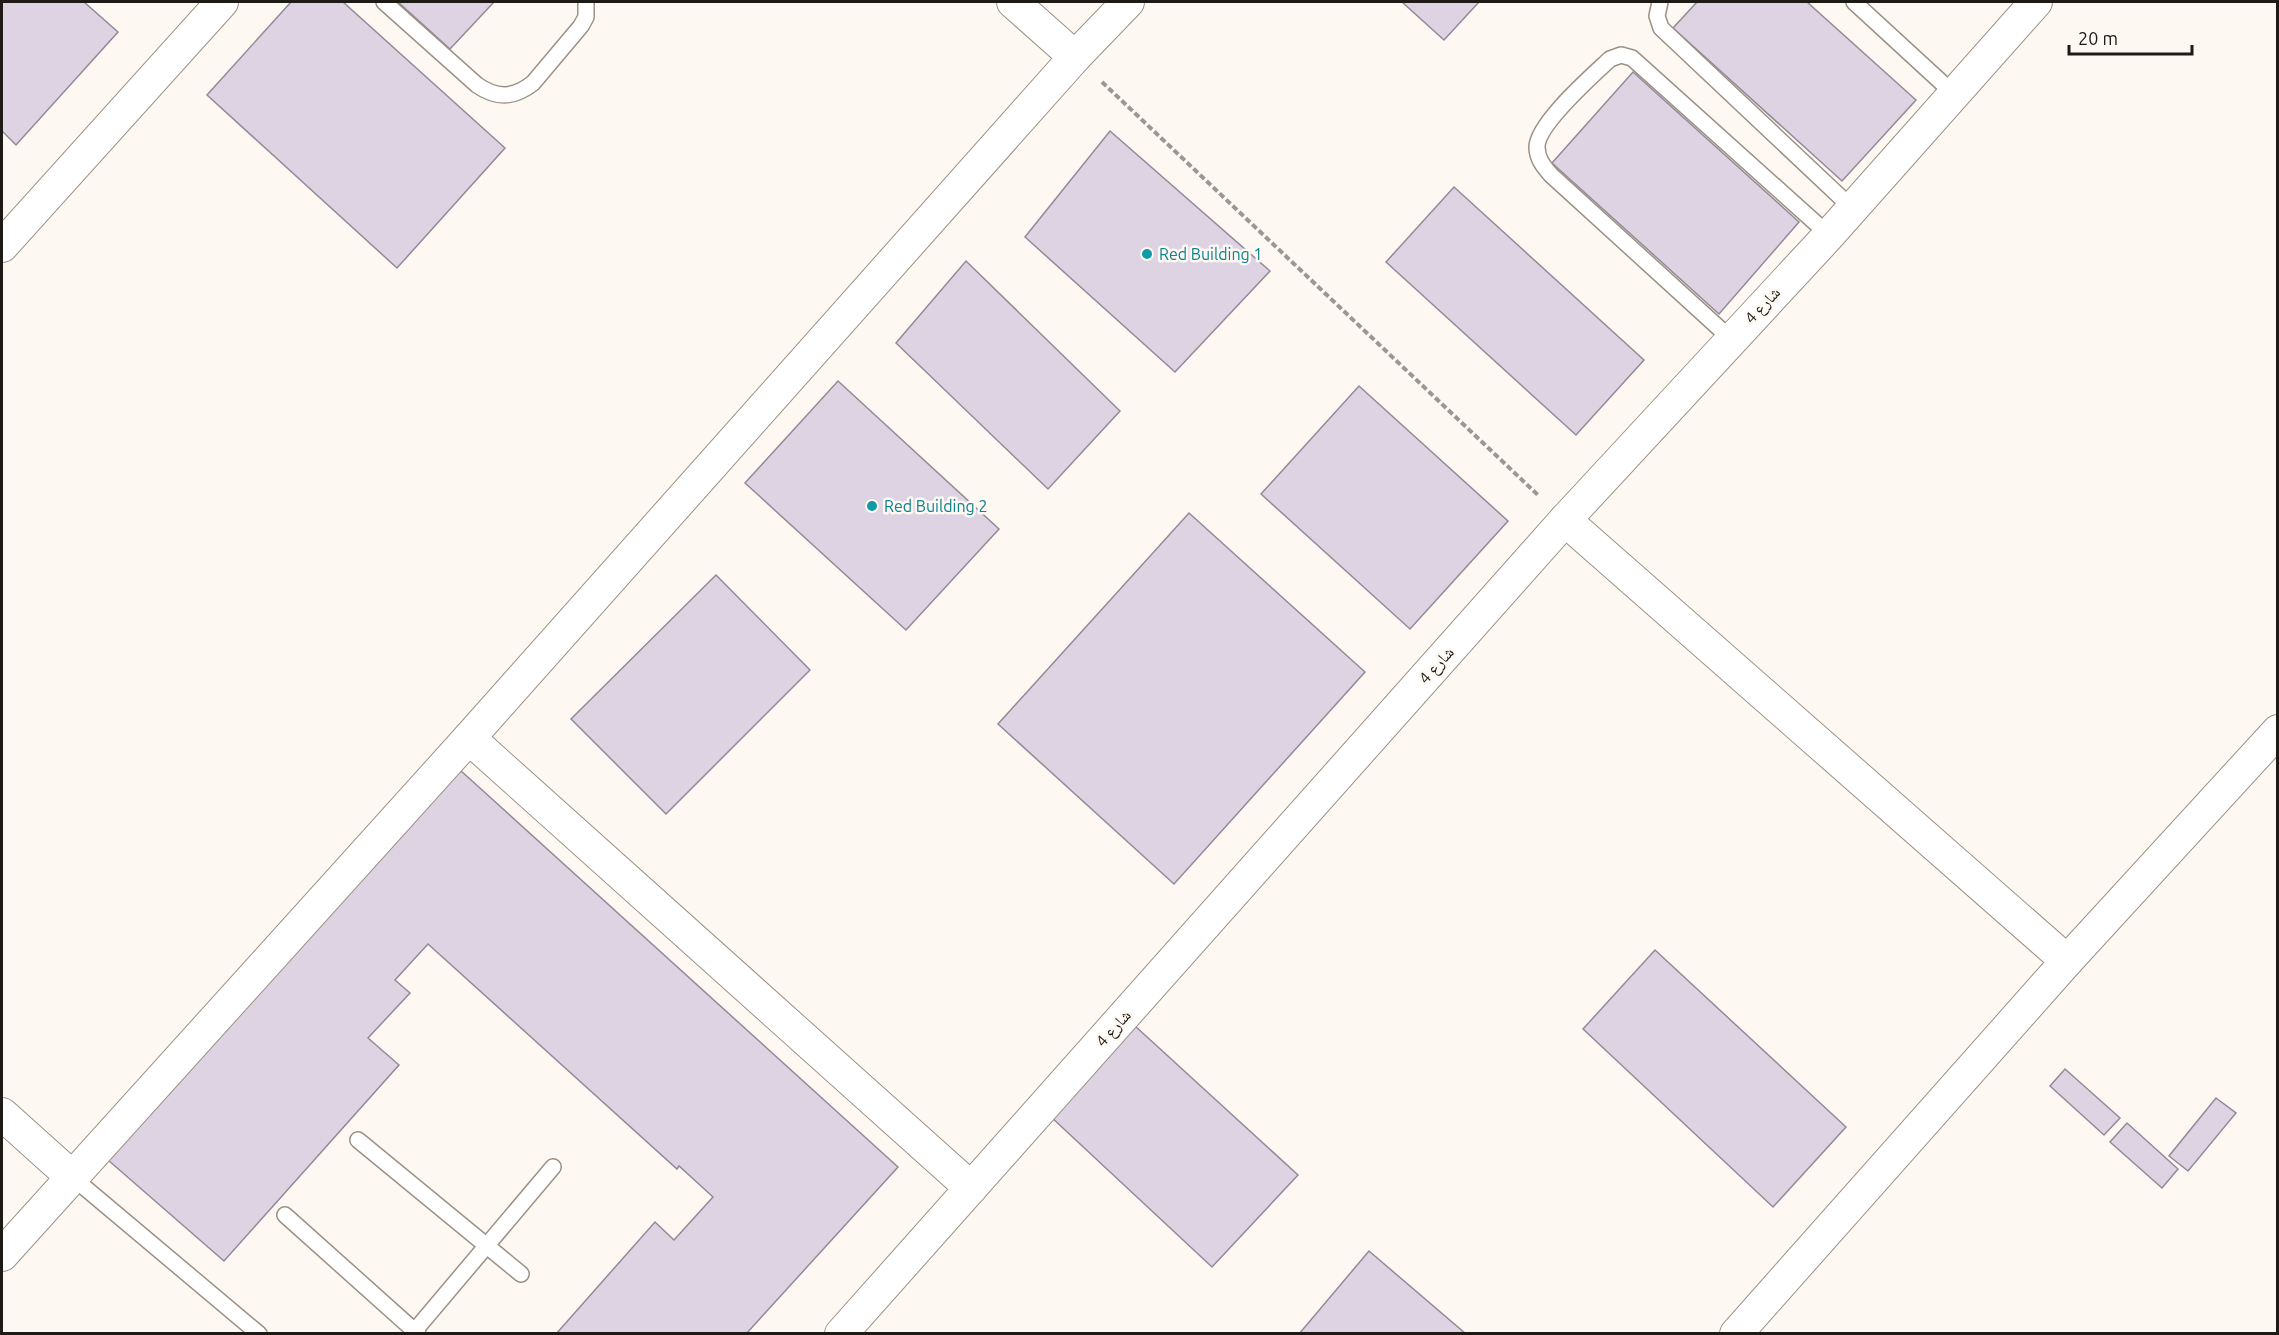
<svg xmlns="http://www.w3.org/2000/svg" width="2279" height="1335" font-family="Ubuntu,'Noto Naskh Arabic',sans-serif">
<rect width="100%" height="100%" fill="#fef8f3"/>
<!-- building -->
<g fill="#ddd3e2" stroke="#938a97" stroke-width="1.5">
<path d="M 2,2 L 84,2 L 118,32 L 16,145 L 2,131 Z"/>
<path d="M 291,2 L 343,2 L 505,148 L 397,268 L 207,95 Z"/>
<path d="M 398,2 L 494,2 L 450,49 Z"/>
<path d="M 1402,2 L 1479,2 L 1444,40 Z"/>
<path d="M 1697,2 L 1807,2 L 1916,100 L 1842,181 L 1673,28 Z"/>
<path d="M 1633,72 L 1799,222 L 1719,314 L 1552,163 Z"/>
<path d="M 1110,131 L 1270,271 L 1175,372 L 1025,237 Z"/>
<path d="M 1454,187 L 1644,360 L 1576,435 L 1386,262 Z"/>
<path d="M 966,261 L 1120,411 L 1048,489 L 896,343 Z"/>
<path d="M 838,381 L 999,529 L 906,630 L 745,483 Z"/>
<path d="M 1359,386 L 1508,521 L 1410,629 L 1261,494 Z"/>
<path d="M 1189,513 L 1365,672 L 1174,884 L 998,724 Z"/>
<path d="M 716,575 L 810,670 L 666,814 L 571,719 Z"/>
<path d="M 460,770 L 898,1167 L 746,1334 L 556,1334 L 655,1222 L 674,1240 L 713,1197 L 679,1166 L 677,1169 L 428,944 L 395,980 L 410,993 L 368,1038 L 399,1065 L 224,1261 L 108,1160 Z"/>
<path d="M 1655,950 L 1846,1127 L 1773,1207 L 1583,1029 Z"/>
<path d="M 1134,1025 L 1298,1175 L 1212,1267 L 1050,1116 Z"/>
<path d="M 2065,1069 L 2120,1118 L 2104,1135 L 2050,1086 Z"/>
<path d="M 2216,1098 L 2236,1113 L 2188,1171 L 2169,1156 Z"/>
<path d="M 2127,1123 L 2178,1169 L 2162,1188 L 2110,1142 Z"/>
<path d="M 1369,1251 L 1466,1334 L 1299,1334 Z"/>
</g>
<g fill="none" stroke-linecap="round" stroke-linejoin="round">
<!-- lane casing -->
<g stroke="#9d9185" stroke-width="18">
<g id="lane">
<path d="M 384,2 L 477,85 C 497,99 514,98 533,83 L 581,26 L 586,17 L 586,2"/>
<path d="M 1660,2 L 1657,16 L 1661,28 L 1852,208"/>
<path d="M 1854,2 L 1953,93"/>
<path d="M 1731,339 L 1551,175 C 1544,167 1537,159 1537,147 C 1537,124 1592,76 1610,59 L 1621,55 L 1632,58 L 1829,235"/>
<path d="M 358,1140 L 521,1274"/>
<path d="M 71,1176 L 259,1334"/>
<path d="M 285,1215 L 418,1334"/>
<path d="M 412,1334 L 553,1167"/>
</g>
</g>
<!-- street casing -->
<g stroke="#9d9185" stroke-width="34">
<g id="street">
<path d="M 1013,2 L 1075,57"/>
<path d="M 2,246 L 222,2"/>
<path d="M 1565,520 L 2067,961"/>
<path d="M 469,738 L 971,1188"/>
<path d="M 2,1114 L 71,1176"/>
<path d="M 2,1255 L 469,738 L 1075,57 L 1128,2"/>
<path d="M 841,1334 L 1565,520 L 1829,235 L 2036,2"/>
<path d="M 1736,1334 L 2067,961 L 2278,731"/>
</g>
</g>
<!-- path -->
<path stroke="#9c9792" stroke-width="4" stroke-dasharray="6 3" stroke-linecap="butt" d="M 1102,82 L 1539,496"/>
<!-- lane -->
<use href="#lane" stroke="#fff" stroke-width="15"/>
<!-- street -->
<use href="#street" stroke="#fff" stroke-width="32"/>
</g>
<!-- markers -->
<g fill="#0f9aa8" stroke="#fef8f3" stroke-width="2">
<circle cx="1147" cy="254" r="6"/>
<circle cx="872" cy="506" r="6"/>
</g>
<g text-anchor="middle" stroke-width="5" stroke-linejoin="round" paint-order="stroke">
<!-- culture labels -->
<g font-size="16" fill="#0d838f" stroke="#fef8f3" text-anchor="start">
<text x="1159" y="260">Red Building 1</text>
<text x="884" y="512">Red Building 2</text>
</g>
<!-- street labels -->
<g font-size="16" fill="#1e1a15" stroke="#fef8f3">
<text transform="translate(1762 305) rotate(-47)" y="6">شارع 4</text>
<text transform="translate(1436 665) rotate(-48)" y="6">شارع 4</text>
<text transform="translate(1113 1028) rotate(-48)" y="6">شارع 4</text>
</g>
</g>
<!-- border -->
<rect width="2279" height="1335" fill="none" stroke="#1e1a15" stroke-width="6"/>
<!-- scale -->
<path d="M2069 45v9h123v-9" fill="none" stroke="#1e1a15" stroke-width="3"/>
<text x="2078" y="45" font-size="18" fill="#1e1a15" stroke="#fef8f3" stroke-width="4.5" paint-order="stroke">20 m</text>
</svg>
